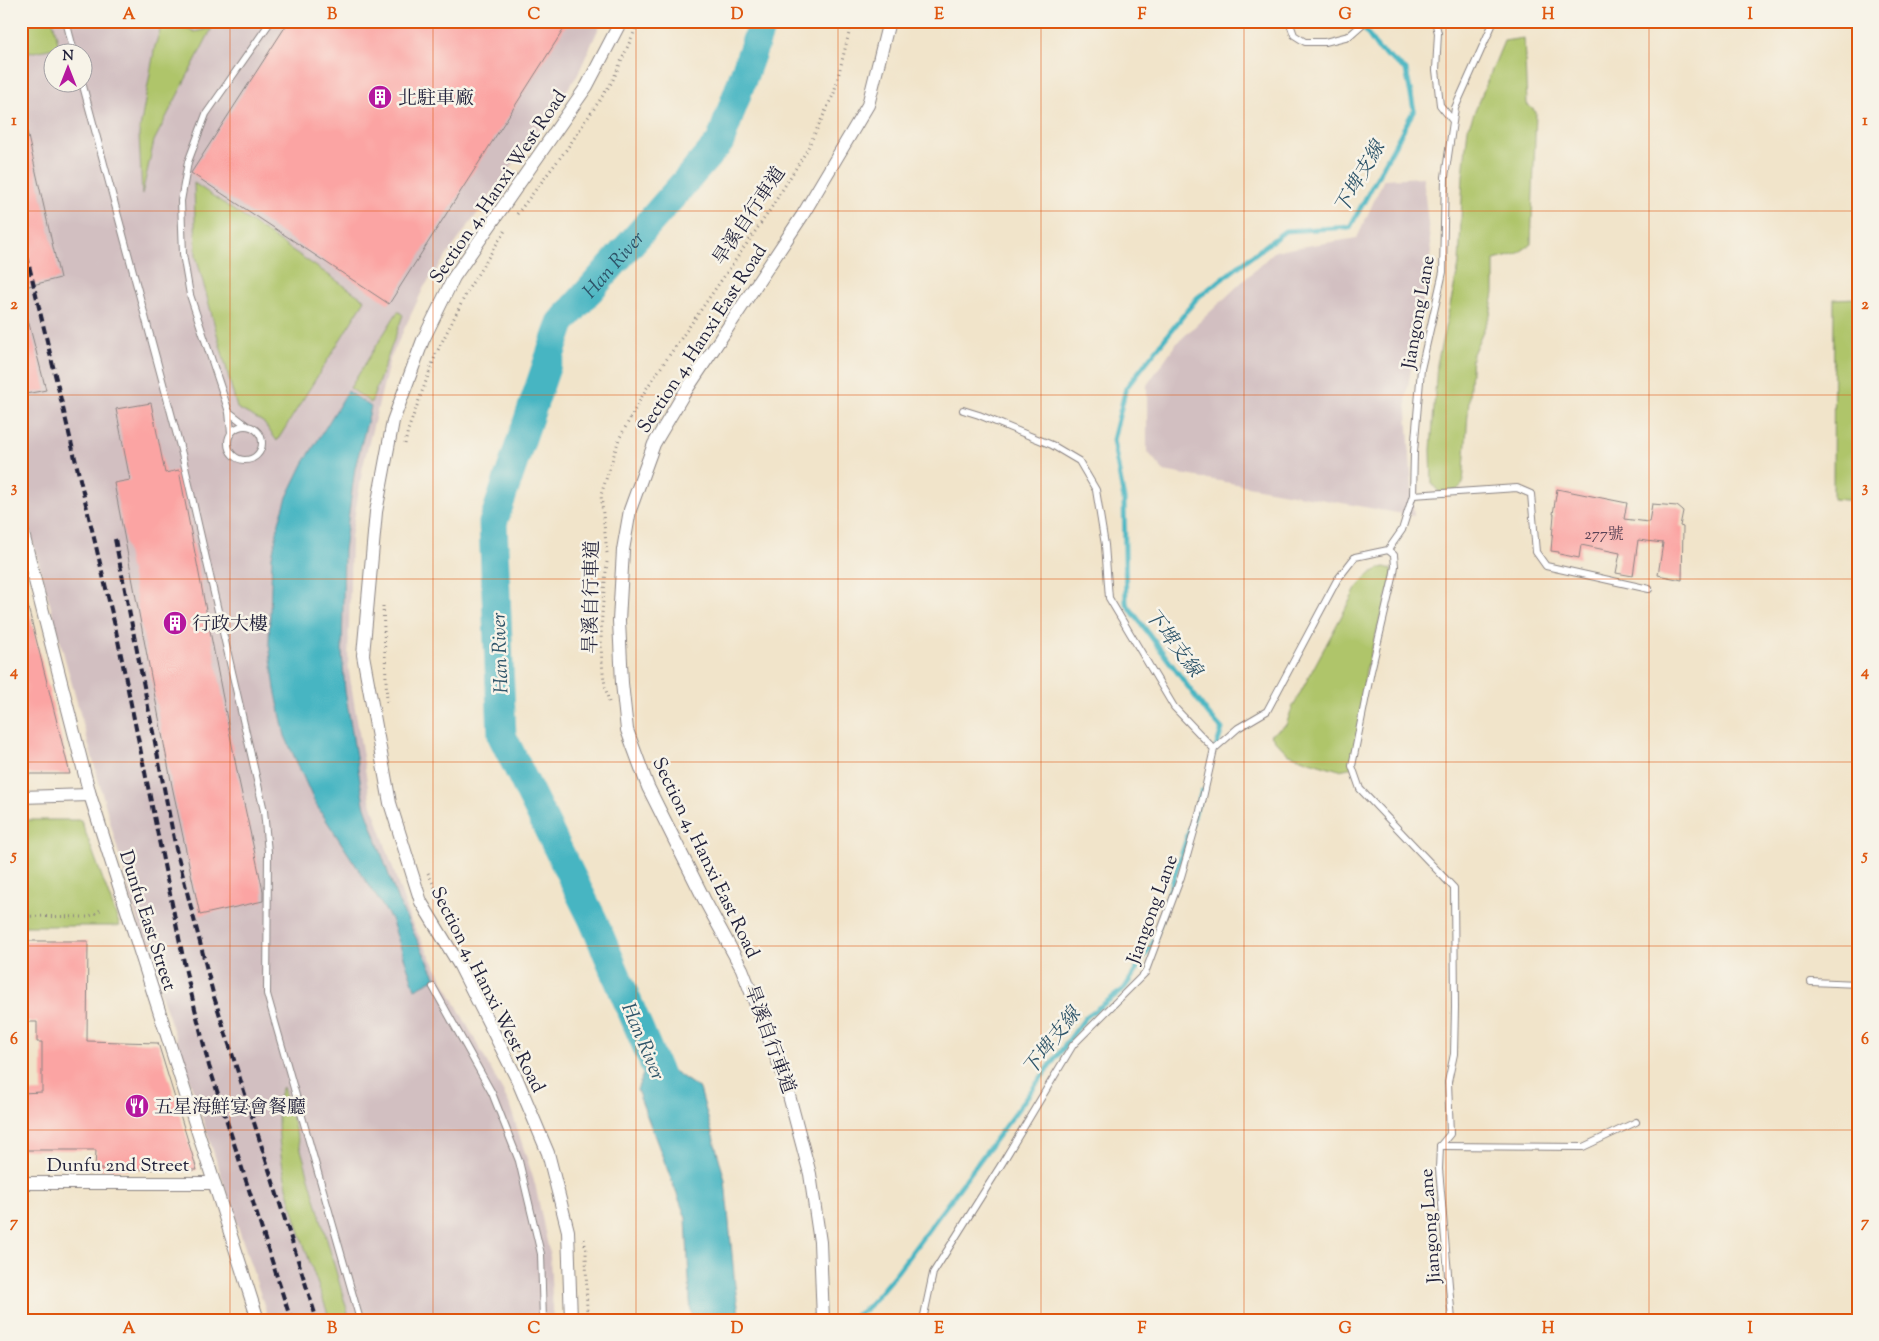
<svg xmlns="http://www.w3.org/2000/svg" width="1879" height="1341" font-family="'Sorts Mill Goudy','Noto Serif TC',serif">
<rect width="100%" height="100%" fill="#f7f3e8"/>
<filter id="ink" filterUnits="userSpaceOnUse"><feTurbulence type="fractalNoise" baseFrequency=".02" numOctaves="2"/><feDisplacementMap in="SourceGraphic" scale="10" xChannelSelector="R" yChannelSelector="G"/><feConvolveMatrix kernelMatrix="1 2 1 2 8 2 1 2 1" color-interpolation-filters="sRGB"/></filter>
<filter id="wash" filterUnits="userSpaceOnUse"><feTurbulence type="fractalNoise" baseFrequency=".0096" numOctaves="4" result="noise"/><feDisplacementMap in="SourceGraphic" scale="20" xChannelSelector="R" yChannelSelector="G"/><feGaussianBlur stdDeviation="1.12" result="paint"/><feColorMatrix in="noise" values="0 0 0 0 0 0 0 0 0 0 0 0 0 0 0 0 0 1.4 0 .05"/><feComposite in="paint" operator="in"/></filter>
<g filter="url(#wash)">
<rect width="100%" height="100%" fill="#f1e4ca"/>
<!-- industrial -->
<g fill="#d2bfc1" fill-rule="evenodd">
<path d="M 21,21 L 602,21 L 577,76 L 424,287 L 390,359 L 363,466 L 351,537 L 348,666 L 370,799 L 409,917 L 509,1103 L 535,1184 L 550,1256 L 553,1320 L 269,1320 L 139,927 L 21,499 ZM 52,52 L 82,52 L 82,82 L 52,82 Z"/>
<path d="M 1423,177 L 1431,252 L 1406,398 L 1414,516 L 1164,471 L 1147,451 L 1147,385 L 1175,345 L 1275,251 L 1357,238 L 1384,179 Z"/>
</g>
<!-- green -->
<g fill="#afc56a" stroke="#687452">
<path d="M 21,21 L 53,21 L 59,47 L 24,54 L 21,42 Z"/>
<path d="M 163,21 L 176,21 L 177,23 L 195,32 L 212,28 L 154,141 L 142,194 L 139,134 L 155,46 Z"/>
<path d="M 1524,38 L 1527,104 L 1536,112 L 1531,244 L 1517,254 L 1494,260 L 1494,293 L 1490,315 L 1472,356 L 1463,484 L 1457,490 L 1439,492 L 1432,484 L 1431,450 L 1437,364 L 1459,265 L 1463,175 L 1468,128 L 1504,41 Z"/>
<path d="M 194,183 L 365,300 L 277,441 L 263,422 L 237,408 L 196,256 Z"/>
<path d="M 1858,298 L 1858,501 L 1833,499 L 1834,299 Z"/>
<path d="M 398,311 L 403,315 L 371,403 L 350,388 Z"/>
<path d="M 1385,567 L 1391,569 L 1393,575 L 1366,670 L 1354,767 L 1339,770 L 1309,761 L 1287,753 L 1270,735 L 1286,725 L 1292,708 L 1356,589 C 1363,580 1373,569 1385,567 Z"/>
<path d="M 21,820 L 81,820 L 120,926 L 21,926 Z"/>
<path d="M 283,1087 L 350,1320 L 330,1320 C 308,1253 277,1184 278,1112 C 279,1103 278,1095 283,1087 Z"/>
</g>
<!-- water -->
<g fill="#47b5c2" stroke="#346c7e">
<path d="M 348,391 L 371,407 L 355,468 L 344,550 L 342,653 L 345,691 L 364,804 L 398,901 L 436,978 L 415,989 L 391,919 L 315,803 L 285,736 L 275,689 L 269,643 L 272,557 L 279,522 L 287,497 L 303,464 Z"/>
<path d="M 650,1055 L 700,1089 L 725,1180 L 735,1286 L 740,1320 L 692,1320 L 690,1300 L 686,1218 L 637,1090 Z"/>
</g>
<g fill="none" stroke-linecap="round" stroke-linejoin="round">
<!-- stream -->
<g stroke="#47b5c2" stroke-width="5">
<path d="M 1216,748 L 1222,729 L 1209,715 L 1126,603 L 1124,499 L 1113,440 L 1126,388 L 1197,298 L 1285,231 L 1350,227 L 1414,110 L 1406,70 L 1378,49 L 1359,21"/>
<path d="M 848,1320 L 866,1309 L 897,1272 L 1086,1017 L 1124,989 L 1153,943 L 1202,791"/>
</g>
<!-- river -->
<path stroke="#47b5c2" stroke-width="29" id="s1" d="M 666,1092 L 593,920 L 502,736 L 493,523 L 561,323 L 720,142 L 763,21"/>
</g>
<g id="blocks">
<!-- building -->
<g fill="#fba4a3">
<path d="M 289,21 L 569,21 L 389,304 L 191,173 Z"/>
<path d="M 21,132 L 27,132 L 60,278 L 21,288 Z"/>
<path d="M 26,312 L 46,390 L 21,395 L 21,313 Z"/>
<path d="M 151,403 L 165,473 L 179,470 L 238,776 L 263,891 L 263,901 L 200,915 L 172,786 L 114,483 L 130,480 L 116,409 Z"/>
<path d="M 1557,489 L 1627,503 L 1624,519 L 1649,522 L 1652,504 L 1677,506 L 1683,511 L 1680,526 L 1683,527 L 1682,580 L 1658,575 L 1663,543 L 1638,540 L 1633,576 L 1616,573 L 1620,553 L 1581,545 L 1579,558 L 1559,554 L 1559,552 L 1551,551 L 1554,514 L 1553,514 Z"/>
<path d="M 21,599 L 26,599 L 70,774 L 21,774 Z"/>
<path d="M 21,941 L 88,941 L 87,1041 L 158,1043 L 197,1170 L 95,1169 L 96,1150 L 21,1150 L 21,1093 L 42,1092 L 42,1042 L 37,1042 L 37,1022 L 21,1022 Z"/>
</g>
</g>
</g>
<g filter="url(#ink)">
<use href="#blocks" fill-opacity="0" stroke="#8a8382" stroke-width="1"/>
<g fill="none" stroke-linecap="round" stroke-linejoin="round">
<!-- service casing -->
<g stroke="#8a8382" stroke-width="8">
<g id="service">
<path d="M 66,21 L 74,52"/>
<path d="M 1289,21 L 1294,35 L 1305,42 L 1325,42 L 1349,36 L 1366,21"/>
<path d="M 1435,21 L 1438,33 L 1436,70 L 1440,105 L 1453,121"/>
<path d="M 82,82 L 182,454 L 264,811 L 268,852 L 267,994 L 360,1320"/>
<path d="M 963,410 L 979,415 L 1052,445 L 1079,461 L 1096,490 L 1105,545 L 1109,598 L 1174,707 L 1214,749"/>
<path d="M 229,412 L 246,425"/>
<circle cx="245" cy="443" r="17"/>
<path d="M 231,433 L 229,412 L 190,295 L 183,254 L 181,201 L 188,162 L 206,114 L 271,21"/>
<path d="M 1413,495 L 1517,488 L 1531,494 L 1536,552 L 1546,566 L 1649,589"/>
<path d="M 1388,550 L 1394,555 L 1395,566 L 1393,578 L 1371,671 L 1352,766 L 1360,789 L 1454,888 L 1455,1007 L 1454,1054 L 1448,1082 L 1450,1134 L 1440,1146 L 1439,1169 L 1452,1320"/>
<path d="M 1811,982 L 1858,984"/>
<path d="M 433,987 L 492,1093 L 519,1161 L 541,1254 L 543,1320"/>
<path d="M 1440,1146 L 1583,1147 L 1636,1122"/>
<path d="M 923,1320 L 933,1273 L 1001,1165 L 1073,1045 L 1145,973 L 1181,877 L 1200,811 L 1214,749 L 1238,728 L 1267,711 L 1337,580 L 1355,557 L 1388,550 L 1402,530 L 1413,495 L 1414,452 L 1421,369 L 1443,272 L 1445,177 L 1455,108 L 1494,21"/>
</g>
</g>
<!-- minor casing -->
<g stroke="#8a8382" stroke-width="14">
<g id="minor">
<path d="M 21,526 L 90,795 L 258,1320"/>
<path d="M 21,797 L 90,795"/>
<path d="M 21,1183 L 214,1183"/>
<path d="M 571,1320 L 568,1231 L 548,1153 L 517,1079 L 460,966 L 421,902 L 390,803 L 363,655 L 376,512 L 393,421 L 423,340 L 454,277 L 587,86 L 621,21"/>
<path d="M 823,1320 L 820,1242 L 810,1174 L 784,1077 L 742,969 L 704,899 L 648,787 L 627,730 L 622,683 L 619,621 L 623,550 L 630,510 L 654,444 L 683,395 L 802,216 L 868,105 L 889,21"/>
</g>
</g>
<!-- path -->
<g stroke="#8a8382" stroke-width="3" stroke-dasharray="1 4" stroke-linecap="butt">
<path d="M 517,214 L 566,150 L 612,82 L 639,21"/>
<path d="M 405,444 L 408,430 L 436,354 L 469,288 L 506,229"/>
<path d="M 607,553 L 601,495 L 619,439 L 646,389 L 768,213 L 807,150 L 834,93 L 852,21"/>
<path d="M 607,562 C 602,609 596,656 609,702"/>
<path d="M 383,606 L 387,702"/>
<path d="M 428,873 L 451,922"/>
<path d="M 21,916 L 87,917 L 97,913 L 101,909"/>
<path d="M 486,983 L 501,1007 L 532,1074"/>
<path d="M 584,1239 L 586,1250 L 587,1320"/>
</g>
<!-- service -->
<use href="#service" stroke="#fff" stroke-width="6"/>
<!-- minor -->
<use href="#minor" stroke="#fff" stroke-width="12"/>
<!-- rail -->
<g stroke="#22223b" stroke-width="4" stroke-dasharray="8 4" stroke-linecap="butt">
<path d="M 21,232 L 115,626 L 186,972 L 209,1066 L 291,1320"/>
<path d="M 115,539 L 176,849 L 214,997 L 317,1320"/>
</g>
</g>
</g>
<!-- grid -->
<path fill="none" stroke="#de560e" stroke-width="1" stroke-opacity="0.55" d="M 230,21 L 230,1320M 433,21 L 433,1320M 636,21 L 636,1320M 838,21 L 838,1320M 1041,21 L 1041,1320M 1244,21 L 1244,1320M 1446,21 L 1446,1320M 1649,21 L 1649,1320M 21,211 L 1858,211M 21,395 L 1858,395M 21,579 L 1858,579M 21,762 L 1858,762M 21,946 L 1858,946M 21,1130 L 1858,1130"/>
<!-- icons -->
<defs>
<g id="building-disc" transform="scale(1.25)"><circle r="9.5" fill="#b5179e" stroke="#f7f3e8"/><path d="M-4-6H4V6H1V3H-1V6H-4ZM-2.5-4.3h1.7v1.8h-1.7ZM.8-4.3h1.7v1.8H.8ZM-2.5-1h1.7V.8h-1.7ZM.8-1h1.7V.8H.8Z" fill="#fff"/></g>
<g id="restaurant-disc" transform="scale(1.25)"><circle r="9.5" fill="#b5179e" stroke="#f7f3e8"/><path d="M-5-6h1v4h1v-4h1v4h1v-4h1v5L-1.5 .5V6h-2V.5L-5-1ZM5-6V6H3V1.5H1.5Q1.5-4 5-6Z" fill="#fff"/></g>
</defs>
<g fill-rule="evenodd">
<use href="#building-disc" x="380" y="97"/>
<use href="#building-disc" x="175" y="623"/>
<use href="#restaurant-disc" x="137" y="1106"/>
</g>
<g text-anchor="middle" stroke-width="5" stroke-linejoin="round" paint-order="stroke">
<!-- number labels -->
<g font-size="16" fill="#584255">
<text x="1604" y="539">277號</text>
</g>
<!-- poi labels -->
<g font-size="19" fill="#22223b" stroke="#f7f3e8" text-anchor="start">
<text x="398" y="104">北駐車廠</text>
<text x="192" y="630">行政大樓</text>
<text x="154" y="1113">五星海鮮宴會餐廳</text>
</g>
<!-- street labels -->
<g font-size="19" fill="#22223b" stroke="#f7f3e8">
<text transform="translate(497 186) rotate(-56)" y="7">Section 4, Hanxi West Road</text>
<text transform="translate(748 215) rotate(-56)" y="7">旱溪自行車道</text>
<text transform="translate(1417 312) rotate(-80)" y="7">Jiangong Lane</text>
<text transform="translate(701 338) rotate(-57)" y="7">Section 4, Hanxi East Road</text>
<text transform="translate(590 597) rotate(-89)" y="7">旱溪自行車道</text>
<text transform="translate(707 857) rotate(64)" y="7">Section 4, Hanxi East Road</text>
<text transform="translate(1151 909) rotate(-70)" y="7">Jiangong Lane</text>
<text transform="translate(149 920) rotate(72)" y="7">Dunfu East Street</text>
<text transform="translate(489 989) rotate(63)" y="7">Section 4, Hanxi West Road</text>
<text transform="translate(771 1039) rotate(70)" y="7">旱溪自行車道</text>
<text x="118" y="1171">Dunfu 2nd Street</text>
<text transform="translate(1429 1226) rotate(-94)" y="7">Jiangong Lane</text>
</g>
<!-- water labels -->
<g font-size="20" font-style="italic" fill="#2f556a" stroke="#f7f3e8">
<text transform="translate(1359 177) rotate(-60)" y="7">下埤支線</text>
<text dy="7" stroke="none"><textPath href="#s1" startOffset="895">Han River</textPath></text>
<text transform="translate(1174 642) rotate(53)" y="7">下埤支線</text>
<text transform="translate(499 653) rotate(-92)" y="7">Han River</text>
<text transform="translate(644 1041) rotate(67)" y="7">Han River</text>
<text transform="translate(1051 1041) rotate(-52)" y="7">下埤支線</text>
</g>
</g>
<!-- margin -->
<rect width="1879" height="1341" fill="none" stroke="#f7f3e8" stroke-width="55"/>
<!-- north arrow -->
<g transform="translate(68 68)"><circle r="24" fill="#f7f3e8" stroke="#a29fa3"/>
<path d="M0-4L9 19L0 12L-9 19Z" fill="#b5179e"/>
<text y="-8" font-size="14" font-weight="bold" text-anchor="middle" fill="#22223b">N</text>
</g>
<rect x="28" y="28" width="1824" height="1286" fill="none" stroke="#de560e" stroke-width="2"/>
<g font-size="16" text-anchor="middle" font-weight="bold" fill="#de560e">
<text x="129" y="19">A</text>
<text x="332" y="19">B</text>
<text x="534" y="19">C</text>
<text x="737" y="19">D</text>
<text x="939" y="19">E</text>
<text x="1142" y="19">F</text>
<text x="1345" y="19">G</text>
<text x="1548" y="19">H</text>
<text x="1750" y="19">I</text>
<text x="14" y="125">1</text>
<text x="1865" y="125">1</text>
<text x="14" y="309">2</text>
<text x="1865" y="309">2</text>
<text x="14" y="492">3</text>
<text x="1865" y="492">3</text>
<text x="14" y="676">4</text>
<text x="1865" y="676">4</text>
<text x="14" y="860">5</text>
<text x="1865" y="860">5</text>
<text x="14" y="1044">6</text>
<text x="1865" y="1044">6</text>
<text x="14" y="1227">7</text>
<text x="1865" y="1227">7</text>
<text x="129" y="1333">A</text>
<text x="332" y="1333">B</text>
<text x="534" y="1333">C</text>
<text x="737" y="1333">D</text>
<text x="939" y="1333">E</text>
<text x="1142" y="1333">F</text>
<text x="1345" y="1333">G</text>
<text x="1548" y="1333">H</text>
<text x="1750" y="1333">I</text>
</g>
</svg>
